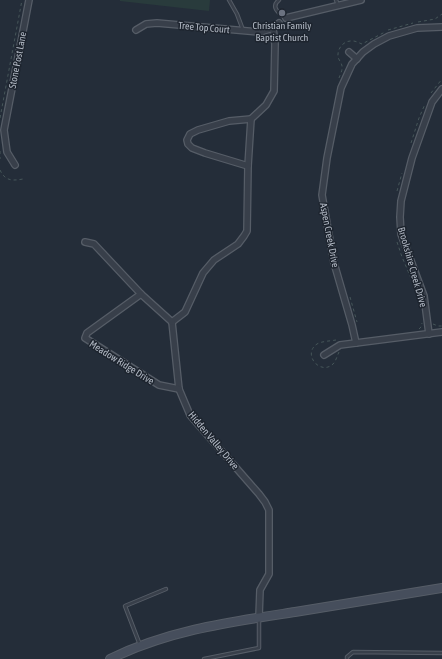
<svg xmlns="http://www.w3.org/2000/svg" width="442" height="659" font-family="'Asap Condensed',sans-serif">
<rect width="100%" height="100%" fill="#242d39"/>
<!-- green -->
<path fill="#293b3c" d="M 120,0 L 210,0 L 209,11 L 120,1 Z"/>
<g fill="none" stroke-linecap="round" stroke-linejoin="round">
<!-- lane casing -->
<g stroke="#565d67" stroke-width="4.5">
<g id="lane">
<path d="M 229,0 L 237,14 L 243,30"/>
<path d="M 279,0 C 270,7 279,13 285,18"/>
<path d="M 336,0 L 338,5"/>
<path d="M 140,645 L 125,606 L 166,589"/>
<path d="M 204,659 L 259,648 L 259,620"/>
<path d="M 347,659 L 347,657 L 353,652 L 442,653"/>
</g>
</g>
<!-- street casing -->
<g stroke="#565d67" stroke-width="8">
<g id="street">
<path d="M 286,18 L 361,0"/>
<path d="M 136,30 L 146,24 L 157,23 L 260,32 L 273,28 L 279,23"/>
<path d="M 349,52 L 357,59"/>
<path d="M 15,165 L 7,152 L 4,130 L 29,0"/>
<path d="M 248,166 L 205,153 L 192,148 L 188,144 L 187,140 L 190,134 L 198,130 L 229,121 L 251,119"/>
<path d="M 85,242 L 94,244 L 141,294"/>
<path d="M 172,322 L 185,312 L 203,273 L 214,260 L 238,244 L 244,236 L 247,231 L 248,166 L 251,119 L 266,105 L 274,91 L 275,44 L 273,28"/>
<path d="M 172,322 L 179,389 L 190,415 L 259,494 L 265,502 L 269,510 L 269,574 L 260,590 L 259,617"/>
<path d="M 172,322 L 141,294 L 87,333 L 85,338 L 159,385 L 179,389"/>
<path d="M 429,334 L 424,296 L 401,234 L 400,217 L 401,201 L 412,158 L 432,102 L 442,89"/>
<path d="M 356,343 L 352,325 L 334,263 L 322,195 L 327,158 L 341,88 L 352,64 L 363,52 L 374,44 L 389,36 L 417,28 L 442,27"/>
<path d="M 324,355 L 340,345 L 442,332"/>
</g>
</g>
<!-- secondary casing -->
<g stroke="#565d67" stroke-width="10">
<path id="secondary" d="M 110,659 C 169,630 230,622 295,612 C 344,604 393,596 442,588"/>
</g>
<!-- path -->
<g stroke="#465659" stroke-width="1" stroke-dasharray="3 3" stroke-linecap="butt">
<path d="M 418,22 L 435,19 L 442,14"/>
<path d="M 388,30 L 413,23"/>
<path d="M 339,78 C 340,75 342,71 342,69 C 343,64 339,61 338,57 C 337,48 344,40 353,41 C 356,41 359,43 362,44 L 385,32"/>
<path d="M 431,93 L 442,79"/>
<path d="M 0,118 L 22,0"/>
<path d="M 411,143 L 419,118 L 425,104"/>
<path d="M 0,151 L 0,159"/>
<path d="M 0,170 C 5,181 12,181 23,179"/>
<path d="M 397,191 L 402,173"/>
<path d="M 397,242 L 402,257 L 411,278"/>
<path d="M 350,297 L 357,322"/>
<path d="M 433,324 L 438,326 L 442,326"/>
<path d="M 419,329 L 421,327 L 422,323"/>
<path d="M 336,340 C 331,341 322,341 317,344 C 302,354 320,376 333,364 C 336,361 337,356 339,352"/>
</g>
<!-- lane -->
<use href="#lane" stroke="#383f4a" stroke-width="2.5"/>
<!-- street -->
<use href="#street" stroke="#383f4a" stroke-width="5.5"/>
<!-- secondary -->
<use href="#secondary" stroke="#464e5c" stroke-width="8"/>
</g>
<!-- markers -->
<circle fill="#6b7280" stroke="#1d242e" stroke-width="1.5" cx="282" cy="13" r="4"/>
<g text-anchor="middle" stroke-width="3" stroke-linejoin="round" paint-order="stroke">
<!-- poi labels -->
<g font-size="10" fill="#b3bac5" stroke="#1d242e">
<text x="282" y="29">Christian Family<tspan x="282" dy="12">Baptist Church</tspan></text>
</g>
<!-- street labels -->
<g font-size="10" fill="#b3bac5" stroke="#1d242e">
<text transform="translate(204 27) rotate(5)" y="4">Tree Top Court</text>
<text transform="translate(17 60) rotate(-79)" y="4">Stone Post Lane</text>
<text transform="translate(330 235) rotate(79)" y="4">Aspen Creek Drive</text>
<text transform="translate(413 267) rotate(74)" y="4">Brookshire Creek Drive</text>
<text transform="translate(122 362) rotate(32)" y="4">Meadow Ridge Drive</text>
<text transform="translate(214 440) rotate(50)" y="4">Hidden Valley Drive</text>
</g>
</g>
</svg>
